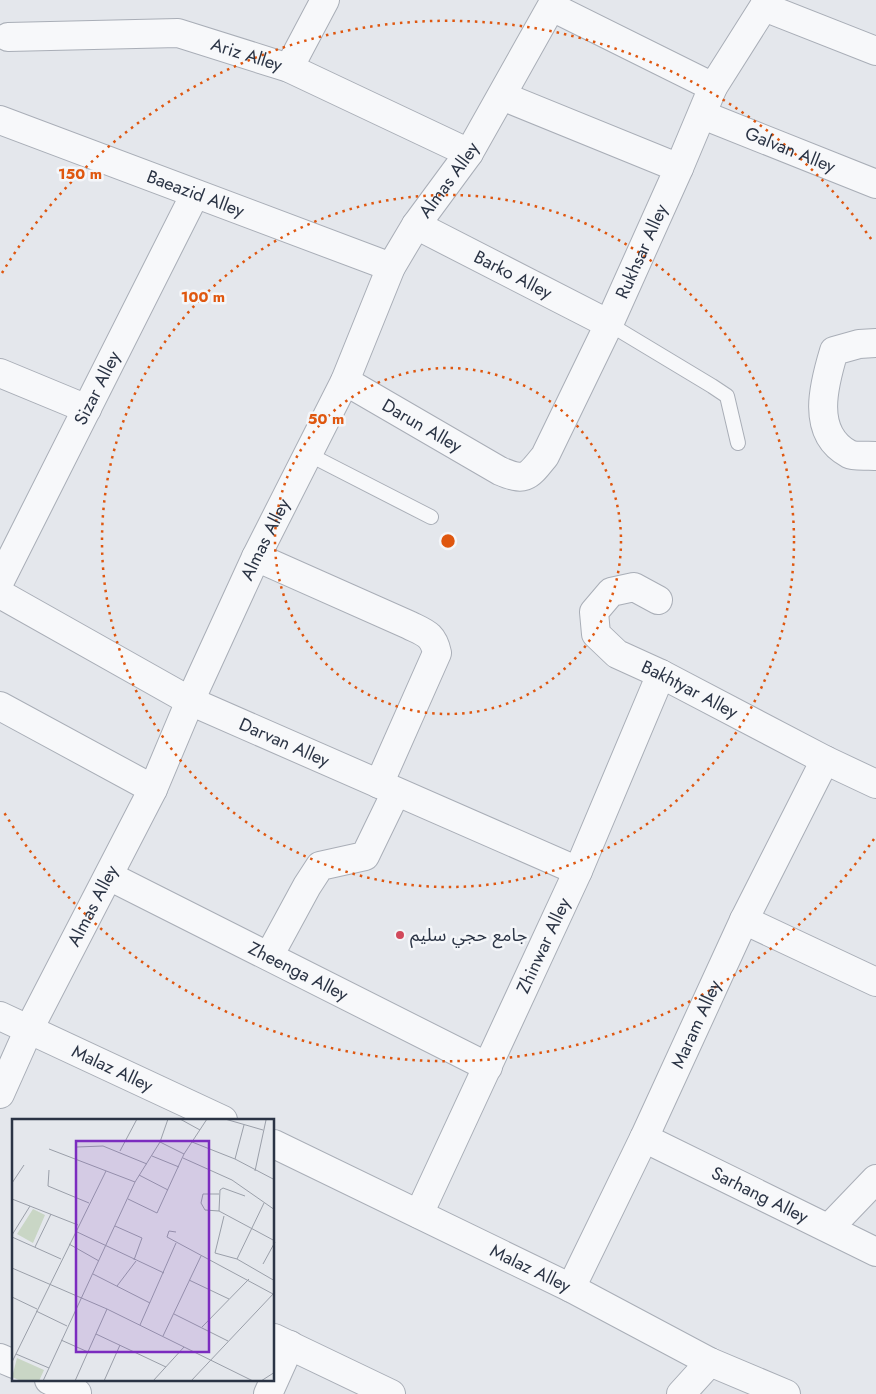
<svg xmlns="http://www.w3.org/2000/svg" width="876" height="1394" font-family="Jost,'Noto Sans Arabic',sans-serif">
<rect width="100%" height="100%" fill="#e4e7ec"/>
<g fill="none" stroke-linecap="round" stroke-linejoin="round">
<!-- service casing -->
<g stroke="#a9aeb7" stroke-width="16">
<g id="service">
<path d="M 609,324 L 712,386 L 727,396 L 738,443"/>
<path d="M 308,454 L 431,517"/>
</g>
</g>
<!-- minor casing -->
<g stroke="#a9aeb7" stroke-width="30">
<g id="minor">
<path d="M 552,7 L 713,87"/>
<path d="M 764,7 L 876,51"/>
<path id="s1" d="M 8,37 L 178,33 L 289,68 L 469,153"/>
<path d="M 289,68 L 325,0"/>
<path d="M 502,96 L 679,168"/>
<path id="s2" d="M 703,115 L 876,184"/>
<path id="s3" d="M 0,120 L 391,267"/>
<path id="s4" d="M 416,225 L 609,324"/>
<path d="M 876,343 L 859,344 L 834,351 C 824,384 810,433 849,454 C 855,457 868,455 876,456"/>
<path d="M 0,373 L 87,409"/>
<path id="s5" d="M 345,381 L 500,471 C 526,482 528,477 545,456 L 609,324 L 679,168 L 713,87 L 768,0"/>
<path d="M 256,557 L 409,625 C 425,633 433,634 437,653 L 379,784"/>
<path id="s6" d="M 0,581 L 195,194"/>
<path id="s7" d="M 0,594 L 190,701 L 578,871"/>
<path id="s8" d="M 658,600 L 634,587 L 611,592 L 594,612 L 596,634 L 617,654 L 661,674 L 825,760 L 876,784"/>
<path d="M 0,706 L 153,789"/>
<path id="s9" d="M 109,876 L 488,1067"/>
<path d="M 744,920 L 876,982"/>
<path d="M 269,956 L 307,886 L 320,866 L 365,856 L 396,792"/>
<path id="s10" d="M 0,1016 L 223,1120"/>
<path id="s11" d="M 0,1094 L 29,1029 L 153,789 L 190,701 L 256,557 L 345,381 L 391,267 L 416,225 L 469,153 L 555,0"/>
<path id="s12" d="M 644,1138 L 876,1252"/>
<path id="s13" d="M 274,1144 L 571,1288 L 710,1362 L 786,1394"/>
<path id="s14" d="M 419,1214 L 578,871 L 661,674"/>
<path d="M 829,1228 L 876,1179"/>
<path id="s15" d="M 571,1288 L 644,1138 L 744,920 L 825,760"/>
<path d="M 274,1338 L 391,1394"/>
<path d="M 0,1358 L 14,1364"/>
<path d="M 49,1380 L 77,1393"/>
<path d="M 268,1394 L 290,1345"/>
<path d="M 681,1394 L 710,1362"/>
</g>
</g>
<!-- service -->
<use href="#service" stroke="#f7f8fa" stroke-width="14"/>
<!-- minor -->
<use href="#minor" stroke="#f7f8fa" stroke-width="28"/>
</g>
<!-- distance rings -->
<g fill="none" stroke="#df570f" stroke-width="2.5" stroke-dasharray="2.5 5">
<circle cx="448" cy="541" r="173"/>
<circle cx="448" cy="541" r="346"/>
<path d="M874 839A520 520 0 0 1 2 809M2 273A520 520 0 0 1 874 243"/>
</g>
<!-- markers -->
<circle fill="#d1495b" stroke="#f4f6f9" stroke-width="2" cx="400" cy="935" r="5"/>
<g text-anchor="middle" stroke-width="5" stroke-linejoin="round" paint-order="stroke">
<!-- street labels -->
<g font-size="18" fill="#2b3445" stroke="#f4f6f9">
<text dy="6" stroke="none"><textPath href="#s1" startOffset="242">Ariz Alley</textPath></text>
<text dy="6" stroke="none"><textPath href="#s2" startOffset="94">Galvan Alley</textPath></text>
<text dy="6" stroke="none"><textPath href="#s11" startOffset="1020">Almas Alley</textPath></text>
<text dy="6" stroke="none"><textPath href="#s3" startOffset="209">Baeazid Alley</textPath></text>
<text dy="6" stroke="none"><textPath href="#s5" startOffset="460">Rukhsar Alley</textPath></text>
<text dy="6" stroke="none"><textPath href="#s4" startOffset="109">Barko Alley</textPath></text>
<text dy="6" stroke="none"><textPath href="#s6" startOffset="216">Sizar Alley</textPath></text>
<text dy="6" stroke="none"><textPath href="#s5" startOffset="89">Darun Alley</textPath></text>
<text dy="6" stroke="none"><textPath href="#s11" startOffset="615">Almas Alley</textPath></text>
<text dy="6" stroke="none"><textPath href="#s8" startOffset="209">Bakhtyar Alley</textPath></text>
<text dy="6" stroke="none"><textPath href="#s7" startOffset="321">Darvan Alley</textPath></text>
<text dy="6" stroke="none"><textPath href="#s11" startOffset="210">Almas Alley</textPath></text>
<text dy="6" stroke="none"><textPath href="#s14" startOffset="296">Zhinwar Alley</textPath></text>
<text dy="6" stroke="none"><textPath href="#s9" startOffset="212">Zheenga Alley</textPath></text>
<text dy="6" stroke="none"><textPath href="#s15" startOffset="292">Maram Alley</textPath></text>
<text dy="6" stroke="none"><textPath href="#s10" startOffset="124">Malaz Alley</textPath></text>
<text dy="6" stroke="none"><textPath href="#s12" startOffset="129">Sarhang Alley</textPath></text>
<text dy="6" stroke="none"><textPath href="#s13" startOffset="285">Malaz Alley</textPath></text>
</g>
<!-- poi labels -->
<g font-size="18" fill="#2b3445" stroke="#f4f6f9" text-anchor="start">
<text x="410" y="941">جامع حجي سليم</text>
</g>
</g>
<!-- overview -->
<g transform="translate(12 1119)">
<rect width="262" height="262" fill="#e4e7ec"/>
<path d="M 21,90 L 33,96 L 21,124 L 5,115 ZM 5,239 L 32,251 L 27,262 L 9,262 L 0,258 Z" fill="#c9d6c5"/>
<path fill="none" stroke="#9a9fa9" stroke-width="1" d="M 168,0 L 188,11M 213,0 L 251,11M 148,23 L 172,35M 180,23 L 223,40 L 263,61M 65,28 L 91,27 L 135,45M 37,30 L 123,63M 108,32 L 125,0M 140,37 L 167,48M 171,39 L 220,61 L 263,91M 223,40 L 232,6M 37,51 L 36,67 L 77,84M 243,52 L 254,1M 127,56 L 156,71M 0,64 L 12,46M 207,75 L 191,75 L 189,84 L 193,91 L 207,92M 233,77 L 211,69 L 208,71 L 207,92 L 263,122M 0,80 L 66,106M 116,80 L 145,94 L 172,35 L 195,0M 212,97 L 203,134 L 225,140 L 263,162M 103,107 L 130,119 L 122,141M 63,112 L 152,154M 164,113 L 157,112 L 155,118 L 261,175M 0,116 L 18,87M 0,118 L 49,140M 57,125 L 87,142M 23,128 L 39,95M 225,140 L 252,84M 251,145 L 263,123M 0,149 L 95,190 L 241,262M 81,155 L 138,184M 177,161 L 217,180M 105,167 L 124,142M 0,178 L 25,190M 24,192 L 55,207M 162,195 L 216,222M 128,206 L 164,124M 190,208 L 237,160M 84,215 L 154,248M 151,217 L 189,137M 49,221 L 76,233M 4,235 L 37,249M 0,243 L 94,52M 31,262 L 123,63 L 148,23 L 156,0M 63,262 L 95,190M 92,262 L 108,226M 141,262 L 172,228M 179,262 L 263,173M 249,262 L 263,253"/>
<path fill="#7b2cbf" fill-opacity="0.15" stroke="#7b2cbf" stroke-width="2.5" d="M 64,22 L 197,22 L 197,233 L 64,233 Z"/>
<rect width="262" height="262" fill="none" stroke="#2b3445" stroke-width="2.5"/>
</g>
<circle cx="448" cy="541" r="8" fill="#df570f" stroke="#f4f6f9" stroke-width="2.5"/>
<g font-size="15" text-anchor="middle" font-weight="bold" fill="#df570f" stroke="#f4f6f9" stroke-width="5" stroke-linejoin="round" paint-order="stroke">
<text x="80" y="179">150 m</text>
<text x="203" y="302">100 m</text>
<text x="326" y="424">50 m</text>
</g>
</svg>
